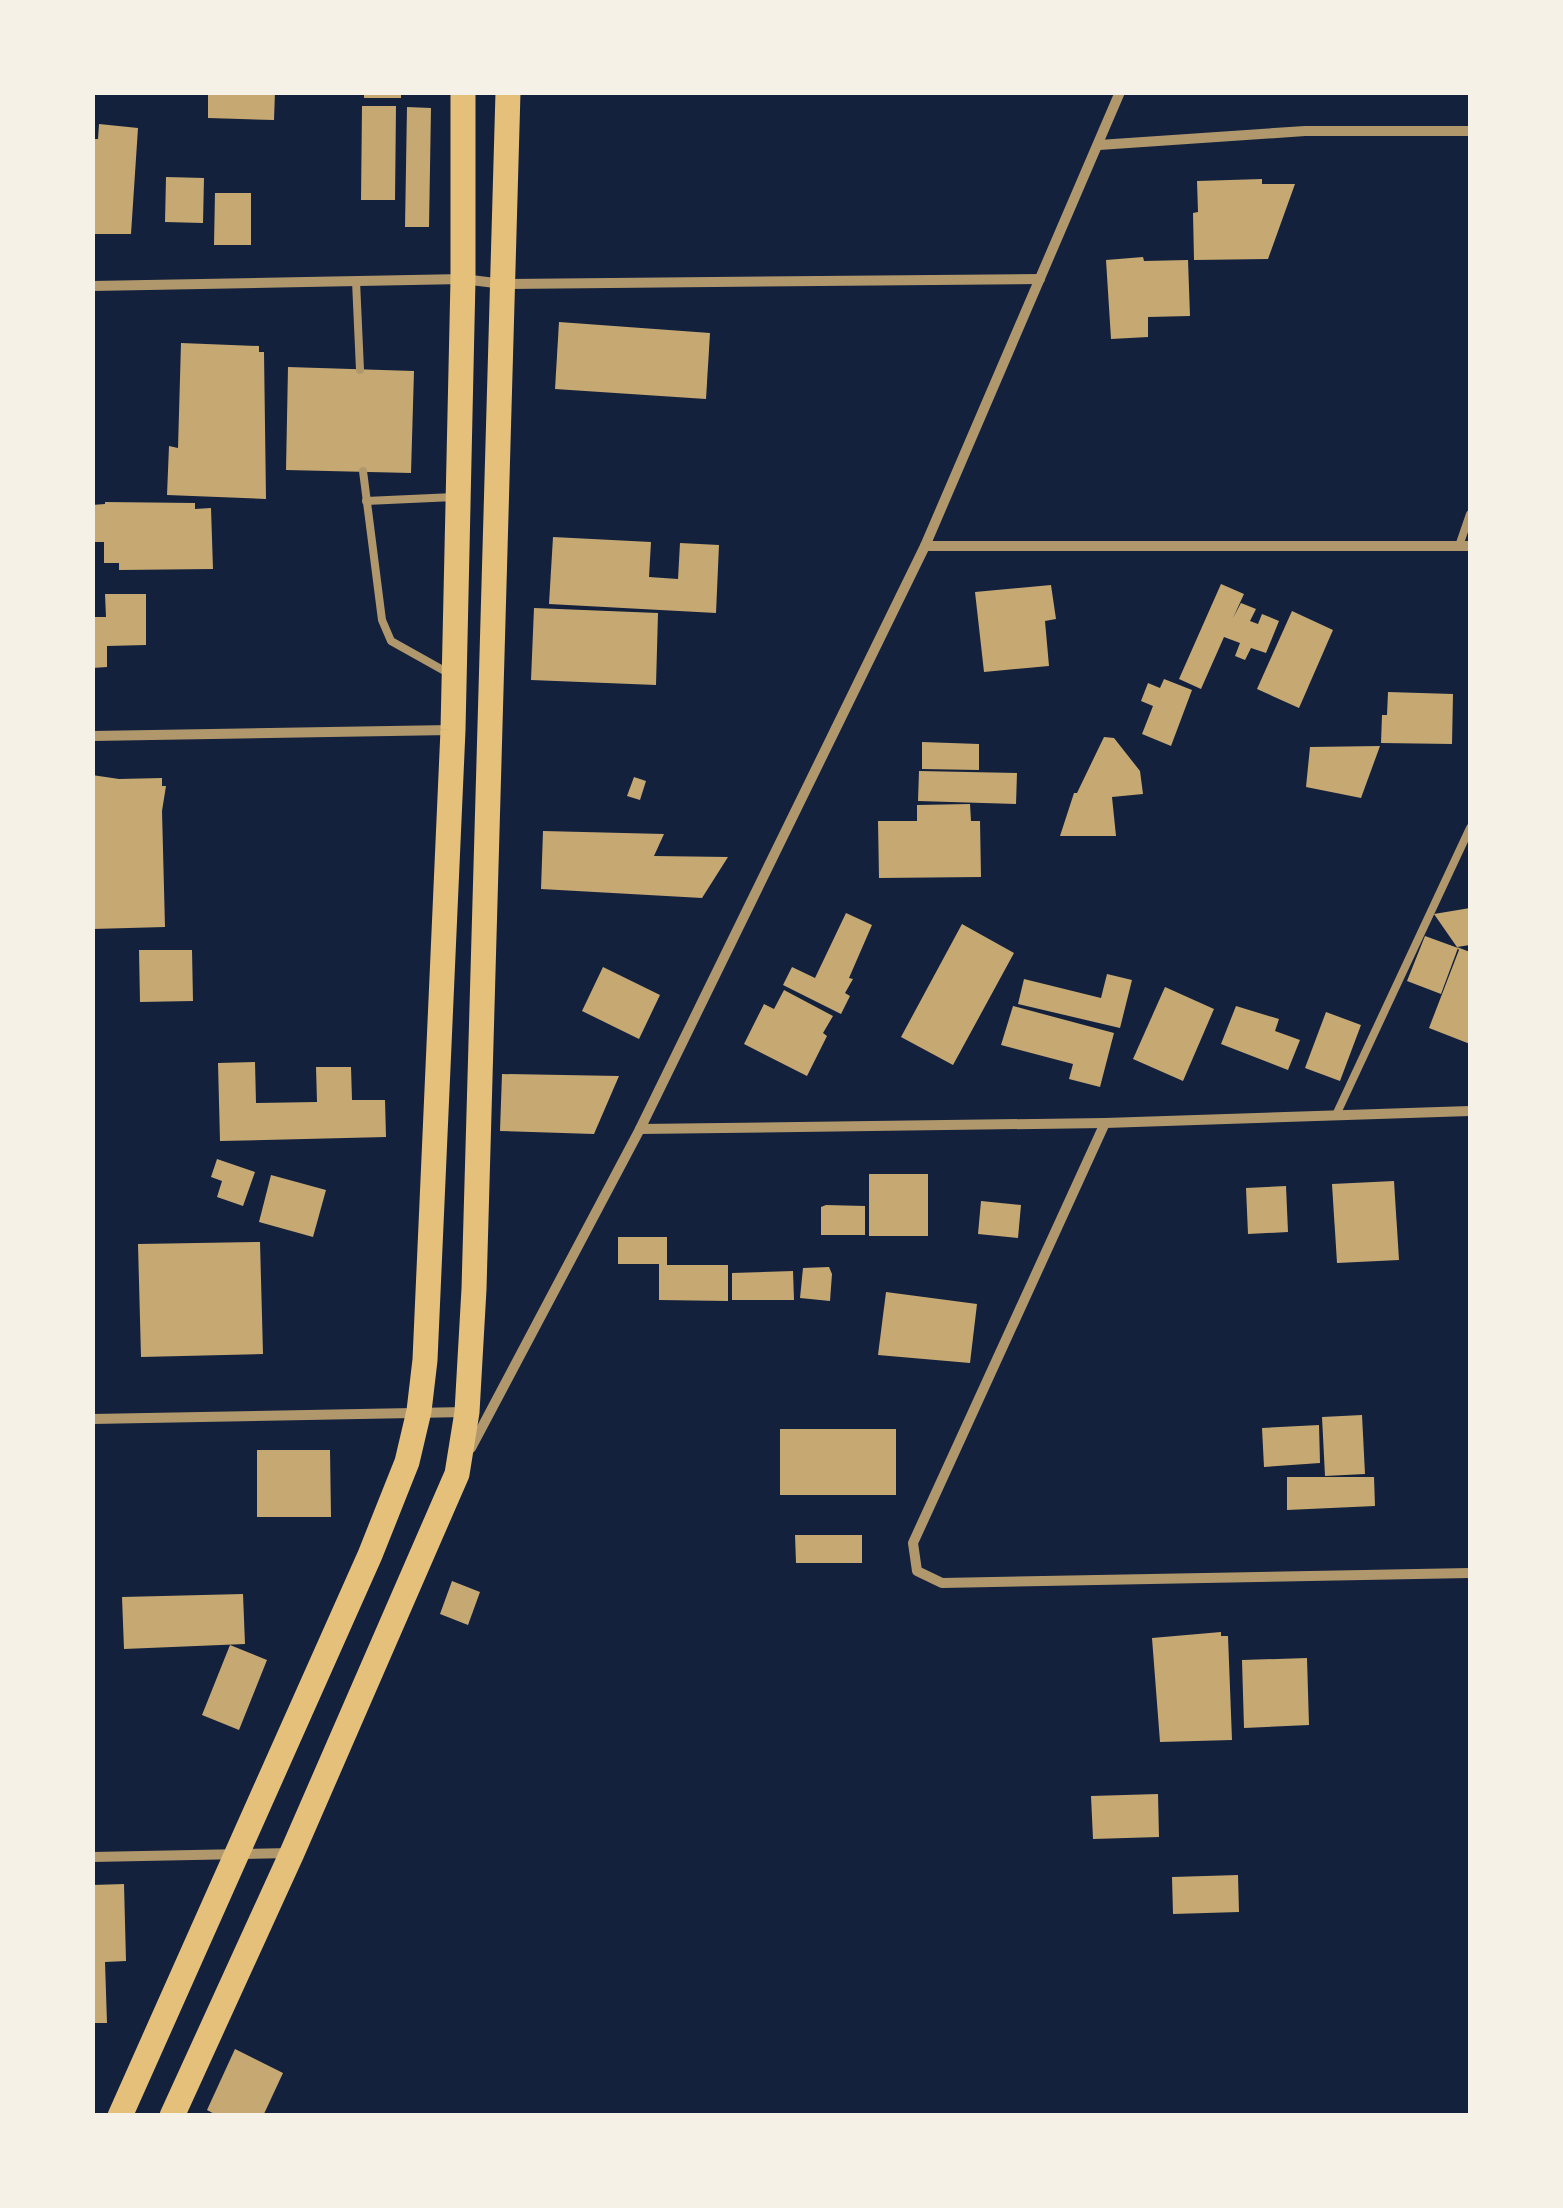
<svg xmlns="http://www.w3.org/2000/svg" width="1563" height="2208" font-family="'Libre Baskerville',serif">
<rect width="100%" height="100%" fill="#14213d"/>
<!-- building -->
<g fill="#c6a872">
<path d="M 208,92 L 275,92 L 274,120 L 208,118 Z"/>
<rect x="364" y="92" width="37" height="6"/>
<path d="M 362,106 L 396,106 L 395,200 L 361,200 Z"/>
<path d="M 407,107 L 431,108 L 429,227 L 405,227 Z"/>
<path d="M 99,124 L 138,128 L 131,234 L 92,234 L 93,139 L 98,139 Z"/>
<path d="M 166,177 L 204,178 L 203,223 L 165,222 Z"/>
<path d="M 1262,179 L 1262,184 L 1295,184 L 1268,259 L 1194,260 L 1193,213 L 1198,212 L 1197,181 Z"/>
<path d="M 215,193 L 251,193 L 251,245 L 214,245 Z"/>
<path d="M 1143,257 L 1144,261 L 1188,260 L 1190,316 L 1148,317 L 1148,337 L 1111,339 L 1106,260 Z"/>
<path d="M 559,322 L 710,333 L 706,399 L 555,389 Z"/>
<path d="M 181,343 L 259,346 L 259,352 L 264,352 L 266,499 L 167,495 L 169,446 L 178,448 Z"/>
<path d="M 288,367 L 414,371 L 411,473 L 286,470 Z"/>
<path d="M 105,502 L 195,503 L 195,509 L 211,508 L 213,569 L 119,570 L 119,563 L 104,563 L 104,542 L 92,542 L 92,505 L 105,504 Z"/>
<path d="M 553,537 L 651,542 L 649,577 L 678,579 L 680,543 L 719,545 L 716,613 L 549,604 Z"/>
<path d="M 1221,584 L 1244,594 L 1233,618 L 1241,603 L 1256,609 L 1250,621 L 1258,624 L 1262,614 L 1279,621 L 1266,653 L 1251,648 L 1245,660 L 1235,656 L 1240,643 L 1224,637 L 1201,689 L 1179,679 Z"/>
<path d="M 1051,585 L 1056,619 L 1045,621 L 1049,666 L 984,672 L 975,592 Z"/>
<path d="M 105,594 L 146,594 L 146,645 L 107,646 L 107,667 L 92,668 L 92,617 L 106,617 Z"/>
<path d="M 534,608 L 658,613 L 656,685 L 531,680 Z"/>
<path d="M 1292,611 L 1333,630 L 1299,708 L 1257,689 Z"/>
<path d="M 1164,679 L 1192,690 L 1171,746 L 1142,734 L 1153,706 L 1141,701 L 1148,683 L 1160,688 Z"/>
<path d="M 1388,692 L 1453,694 L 1452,744 L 1381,743 L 1382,715 L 1387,715 Z"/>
<path d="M 1104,737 L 1114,738 L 1140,771 L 1143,794 L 1112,797 L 1116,836 L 1060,836 L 1074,793 L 1077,793 Z"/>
<path d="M 922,742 L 979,744 L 979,770 L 922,769 Z"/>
<path d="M 1380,746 L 1361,798 L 1306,787 L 1310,747 Z"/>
<path d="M 919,771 L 1017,773 L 1016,804 L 918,801 Z"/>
<path d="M 92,775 L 119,779 L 162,778 L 162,786 L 166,786 L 162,811 L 165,927 L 92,929 Z"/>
<path d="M 634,777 L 646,781 L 640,800 L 627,796 Z"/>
<path d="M 970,804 L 971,821 L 980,821 L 981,877 L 879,878 L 878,821 L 917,821 L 917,805 Z"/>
<path d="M 543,831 L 664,834 L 654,856 L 728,857 L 702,898 L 541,889 Z"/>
<path d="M 1470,908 L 1470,945 L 1457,947 L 1470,952 L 1470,1044 L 1429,1028 L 1459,950 L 1434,914 Z"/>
<path d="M 846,913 L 872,925 L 849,978 L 853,979 L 845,993 L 850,996 L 841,1014 L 783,985 L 792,967 L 815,978 Z"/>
<path d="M 962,924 L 1014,953 L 953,1065 L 901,1037 Z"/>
<path d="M 1425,936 L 1458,948 L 1441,994 L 1407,981 Z"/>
<path d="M 139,950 L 192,950 L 193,1001 L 140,1002 Z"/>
<path d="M 603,967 L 660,995 L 639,1039 L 582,1011 Z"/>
<path d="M 1107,974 L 1132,980 L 1120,1028 L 1018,1004 L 1024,979 L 1101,998 Z"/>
<path d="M 1165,987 L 1214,1009 L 1183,1081 L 1133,1059 Z"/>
<path d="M 784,990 L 833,1016 L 823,1033 L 827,1036 L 807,1076 L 744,1044 L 764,1004 L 774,1009 Z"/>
<path d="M 1013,1006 L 1114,1033 L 1100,1087 L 1069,1079 L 1073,1064 L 1001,1045 Z"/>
<path d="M 1236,1006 L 1279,1019 L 1275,1031 L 1300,1040 L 1288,1070 L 1221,1044 Z"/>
<path d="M 1326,1012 L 1361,1025 L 1340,1081 L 1305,1068 Z"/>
<path d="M 255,1062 L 256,1103 L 317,1102 L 316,1067 L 351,1067 L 352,1100 L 385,1100 L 386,1137 L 220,1141 L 218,1063 Z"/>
<path d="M 502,1074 L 619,1076 L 594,1134 L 500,1131 Z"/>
<path d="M 217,1159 L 255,1172 L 243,1206 L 217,1197 L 222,1181 L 211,1177 Z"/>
<rect x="869" y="1174" width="59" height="62"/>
<path d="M 271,1175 L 326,1190 L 313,1237 L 259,1222 Z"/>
<path d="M 1394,1181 L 1399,1260 L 1337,1263 L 1332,1184 Z"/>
<path d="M 1286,1186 L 1288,1232 L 1248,1234 L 1246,1188 Z"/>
<path d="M 981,1201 L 1021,1205 L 1018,1238 L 978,1234 Z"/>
<path d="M 826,1205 L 865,1206 L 865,1235 L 821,1235 L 821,1207 Z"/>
<path d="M 618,1237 L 667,1237 L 667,1265 L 728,1265 L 728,1301 L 659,1300 L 659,1264 L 618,1264 Z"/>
<path d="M 260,1242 L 263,1354 L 141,1357 L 138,1244 Z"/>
<path d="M 829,1267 L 832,1274 L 830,1301 L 800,1298 L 803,1268 Z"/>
<path d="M 793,1271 L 794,1300 L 732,1300 L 732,1273 Z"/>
<path d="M 886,1292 L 977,1304 L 970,1363 L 878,1355 Z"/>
<path d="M 1362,1415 L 1365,1474 L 1325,1476 L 1322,1417 Z"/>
<path d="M 1319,1425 L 1320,1463 L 1264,1467 L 1262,1428 Z"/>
<rect x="780" y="1429" width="116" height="66"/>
<path d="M 257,1450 L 330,1450 L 331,1517 L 257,1517 Z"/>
<path d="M 1287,1477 L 1374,1477 L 1375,1506 L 1287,1510 Z"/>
<path d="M 795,1535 L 862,1535 L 862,1563 L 796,1563 Z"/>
<path d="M 452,1581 L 480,1592 L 468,1625 L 440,1614 Z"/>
<path d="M 243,1594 L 245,1644 L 124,1649 L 122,1597 Z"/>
<path d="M 1221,1632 L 1221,1636 L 1228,1636 L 1232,1740 L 1160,1742 L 1152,1638 Z"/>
<path d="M 230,1645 L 267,1660 L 239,1730 L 202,1715 Z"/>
<path d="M 1307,1658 L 1309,1725 L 1244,1728 L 1242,1660 Z"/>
<path d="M 1158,1794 L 1159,1837 L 1093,1839 L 1091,1796 Z"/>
<path d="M 1238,1875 L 1239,1912 L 1173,1914 L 1172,1877 Z"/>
<path d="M 124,1884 L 126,1961 L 105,1962 L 107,2023 L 92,2023 L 92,1885 Z"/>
<path d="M 235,2049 L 283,2073 L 263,2116 L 218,2116 L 207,2110 Z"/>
</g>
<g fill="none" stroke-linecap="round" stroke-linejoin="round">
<!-- service -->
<g stroke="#b1986c" stroke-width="8">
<path d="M 356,281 L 360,370"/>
<path d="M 363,471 L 382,620 L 391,641 L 450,674"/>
<path d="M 366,501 L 454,497"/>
<path d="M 1459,546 L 1470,514"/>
<path d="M 1336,1115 L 1470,828"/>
</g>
<!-- minor -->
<g stroke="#b1986c" stroke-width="10">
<path d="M 1099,145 L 1305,131 L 1470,131"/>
<path d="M 92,286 L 463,279 L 503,284 L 1040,279"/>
<path d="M 925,546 L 1470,546"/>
<path d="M 92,736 L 451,730"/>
<path d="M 1105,1123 L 913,1543 L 917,1571 L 942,1583 L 1470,1573"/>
<path d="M 640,1129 L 1105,1123 L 1470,1111"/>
<path d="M 92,1419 L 466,1412"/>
<path d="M 471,1448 L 640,1129 L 925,546 L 1120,92"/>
<path d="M 92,1857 L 291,1853"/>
</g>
<!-- primary -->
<g stroke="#e5c07b" stroke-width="25">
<path d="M 120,2116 L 370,1555 L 407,1462 L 419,1411 L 425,1360 L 453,730 L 463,279 L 463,92"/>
<path d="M 172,2116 L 292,1853 L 457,1474 L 467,1412 L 474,1289 L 508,92"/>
</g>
</g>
<!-- border -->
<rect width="1563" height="2208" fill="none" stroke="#f6f1e7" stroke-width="190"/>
</svg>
